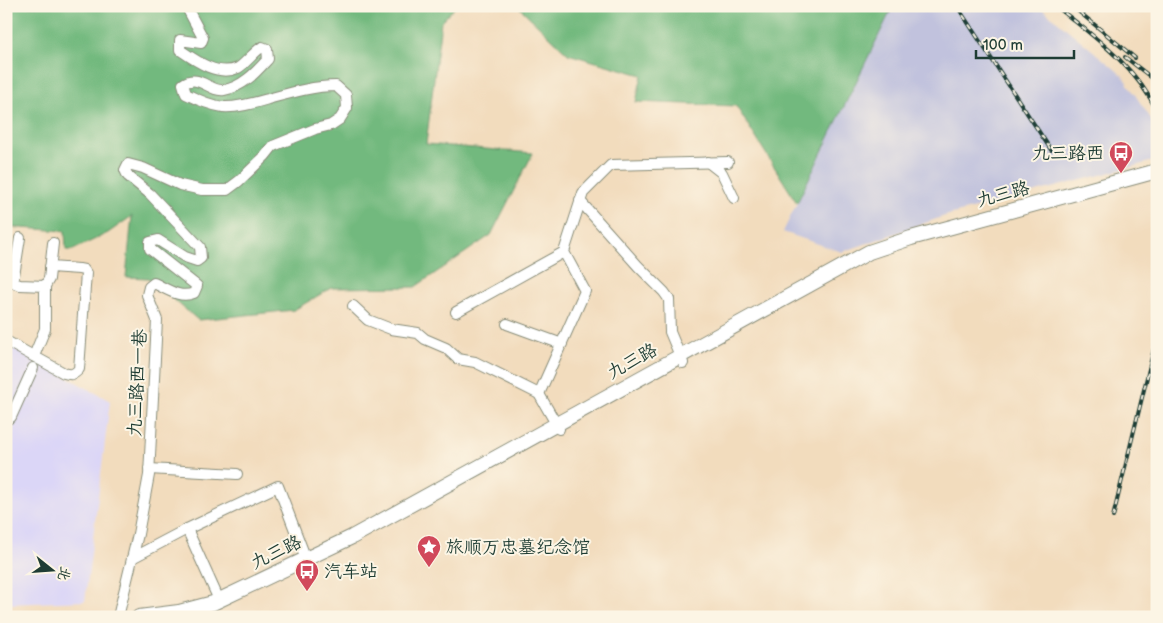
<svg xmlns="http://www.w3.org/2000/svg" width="1163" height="623" font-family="'Balsamiq Sans','LXGW WenKai TC',sans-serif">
<rect width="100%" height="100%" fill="#fcf5e5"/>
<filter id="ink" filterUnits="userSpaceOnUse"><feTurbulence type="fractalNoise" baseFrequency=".02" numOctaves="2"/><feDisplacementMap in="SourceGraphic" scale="10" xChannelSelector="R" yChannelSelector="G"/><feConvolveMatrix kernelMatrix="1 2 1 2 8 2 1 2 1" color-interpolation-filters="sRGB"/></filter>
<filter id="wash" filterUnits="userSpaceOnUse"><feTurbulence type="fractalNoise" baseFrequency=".0096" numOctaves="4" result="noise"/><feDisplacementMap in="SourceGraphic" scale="20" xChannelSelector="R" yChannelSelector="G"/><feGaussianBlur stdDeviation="1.12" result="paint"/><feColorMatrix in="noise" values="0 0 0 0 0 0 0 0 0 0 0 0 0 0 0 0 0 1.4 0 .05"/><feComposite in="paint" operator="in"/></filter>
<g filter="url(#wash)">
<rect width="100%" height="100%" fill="#f2dcbd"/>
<!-- built -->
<path fill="#dbd6f7" d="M 6,343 L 110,401 L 85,601 L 6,604 Z"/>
<!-- industrial -->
<path fill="#c1c2dd" d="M 893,6 L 1039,6 L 1122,75 L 1151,119 L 1157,137 L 1157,160 L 945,216 L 842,252 L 783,232 Z"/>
<!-- forest -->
<g fill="#72b97e" stroke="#487b59">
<path d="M 6,6 L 456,6 L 441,22 L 426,144 L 533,153 L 491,235 L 415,287 L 331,288 L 294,310 L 198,320 L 148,278 L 126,277 L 132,216 L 108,233 L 73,250 L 66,250 L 65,231 L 6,227 Z"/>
<path d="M 518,6 L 893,6 L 797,203 L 736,106 L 636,102 L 642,75 L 568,54 Z"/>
</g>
</g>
<g filter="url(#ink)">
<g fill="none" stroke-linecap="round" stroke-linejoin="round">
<!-- minor casing -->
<g stroke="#888c78" stroke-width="12">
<g id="minor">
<path d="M 708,162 L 722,173 L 734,198"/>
<path d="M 580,201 L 638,266 L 664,292 L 669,299 L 670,332 L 683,363"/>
<path d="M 7,281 L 20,285 L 45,286"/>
<path d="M 13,282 L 20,238"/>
<path d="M 353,306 L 368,320 L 391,329 L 418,333 L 425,339 L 446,348 L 458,359 L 475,362 L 539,394 L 559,429"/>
<path d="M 456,312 L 564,252"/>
<path d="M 507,324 L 562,344"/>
<path d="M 6,341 L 64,373 C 71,375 74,375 79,369 L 86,273 L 84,270 L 79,269 L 50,267"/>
<path d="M 34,356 L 45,329 L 45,286 L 49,279 L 53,243"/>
<path d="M 539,394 L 585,291 L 564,252 L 583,193 L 611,165 L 728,162"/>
<path d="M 6,420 L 11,417 L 33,368"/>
<path d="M 149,469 L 237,474"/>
<path d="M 187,529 L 219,600"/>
<path d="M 132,558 L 187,529 L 278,486 L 306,559"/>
<path d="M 118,617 L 138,534 L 149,475 L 157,320 L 147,295 L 149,287 L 154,283 C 167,289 180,299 194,293 L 197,286 L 150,249 L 150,242 L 158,240 L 185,257 L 197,261 L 201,258 L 200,247 L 150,194 L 128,176 L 125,170 L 128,164 L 143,168 L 180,185 L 202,190 L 227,190 L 239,181 L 265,156 L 273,146 L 315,129 L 331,125 L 340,119 L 347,108 L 346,95 L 336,86 C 313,86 290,93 268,99 C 254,103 237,108 223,107 C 209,105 198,100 186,94 L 183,84 C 199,73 209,92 224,90 C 243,87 256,72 268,59 L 267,49 L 262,47 C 255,51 244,65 238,68 C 218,77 196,61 180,50 L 180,40 L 201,43 L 203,38 L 186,6"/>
</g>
</g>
<!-- highway casing -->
<g stroke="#888c78" stroke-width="16">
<path id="highway" d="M 139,617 L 179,612 L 213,603 L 352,537 L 869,252 L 911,238 L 1157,171"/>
</g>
<!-- minor -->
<use href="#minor" stroke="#fff" stroke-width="10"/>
<!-- highway -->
<use href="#highway" stroke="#fff" stroke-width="14"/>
<!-- rail casing -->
<g stroke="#1f3d34" stroke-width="4">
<g id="rail">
<path d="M 957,6 L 1051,150"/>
<path d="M 1056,6 C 1094,37 1135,65 1157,111"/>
<path d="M 1072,6 L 1135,58"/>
<path d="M 1125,57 L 1157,82"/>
<path d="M 1113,517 L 1157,336"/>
</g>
</g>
<!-- rail -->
<use href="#rail" stroke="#fcf5e5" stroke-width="2" stroke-dasharray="5.5" stroke-linecap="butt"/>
</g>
</g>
<!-- icons -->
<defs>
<g id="bus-pin" transform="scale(1.25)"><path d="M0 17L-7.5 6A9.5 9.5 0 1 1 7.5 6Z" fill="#d1495b" stroke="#fcf5e5"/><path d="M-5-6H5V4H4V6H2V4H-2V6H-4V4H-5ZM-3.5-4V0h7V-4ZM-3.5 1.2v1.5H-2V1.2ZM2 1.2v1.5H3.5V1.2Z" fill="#fff"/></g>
<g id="sight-pin" transform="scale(1.25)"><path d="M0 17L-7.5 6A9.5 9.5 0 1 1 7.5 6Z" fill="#d1495b" stroke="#fcf5e5"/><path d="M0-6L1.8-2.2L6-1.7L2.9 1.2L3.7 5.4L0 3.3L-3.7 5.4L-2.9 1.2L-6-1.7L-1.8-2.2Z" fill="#fff"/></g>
</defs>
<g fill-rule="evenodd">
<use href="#bus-pin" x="1121" y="153"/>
<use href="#sight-pin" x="429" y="547"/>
<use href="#bus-pin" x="307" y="571"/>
</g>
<g text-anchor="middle" stroke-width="4" stroke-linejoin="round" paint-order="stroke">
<!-- poi labels -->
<g font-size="18" fill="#1f3d34" stroke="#fcf5e5" text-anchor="start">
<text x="1104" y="159" text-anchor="end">九三路西</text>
<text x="446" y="553">旅顺万忠墓纪念馆</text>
<text x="324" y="577">汽车站</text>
</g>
<!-- street labels -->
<g font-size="18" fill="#1f3d34" stroke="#fcf5e5">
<text transform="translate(1003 194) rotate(-15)" y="6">九三路</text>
<text transform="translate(632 361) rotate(-29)" y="6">九三路</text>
<text transform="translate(137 383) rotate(-87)" y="6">九三路西一巷</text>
<text transform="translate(276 552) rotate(-26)" y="6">九三路</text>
</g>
</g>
<!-- margin -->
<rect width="1163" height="623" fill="none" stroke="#fcf5e5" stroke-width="25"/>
<!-- north arrow -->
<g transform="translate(52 570) rotate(107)" stroke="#fcf5e5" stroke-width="4" paint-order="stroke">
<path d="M0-4L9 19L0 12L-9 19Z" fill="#1f3d34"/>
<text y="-8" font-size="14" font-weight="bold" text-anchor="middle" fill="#1f3d34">北</text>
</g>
<!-- scale -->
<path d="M976 50v8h98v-8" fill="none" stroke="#1f3d34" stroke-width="2.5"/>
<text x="983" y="50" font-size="15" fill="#1f3d34" stroke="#fcf5e5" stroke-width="4" paint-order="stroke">100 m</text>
</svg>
